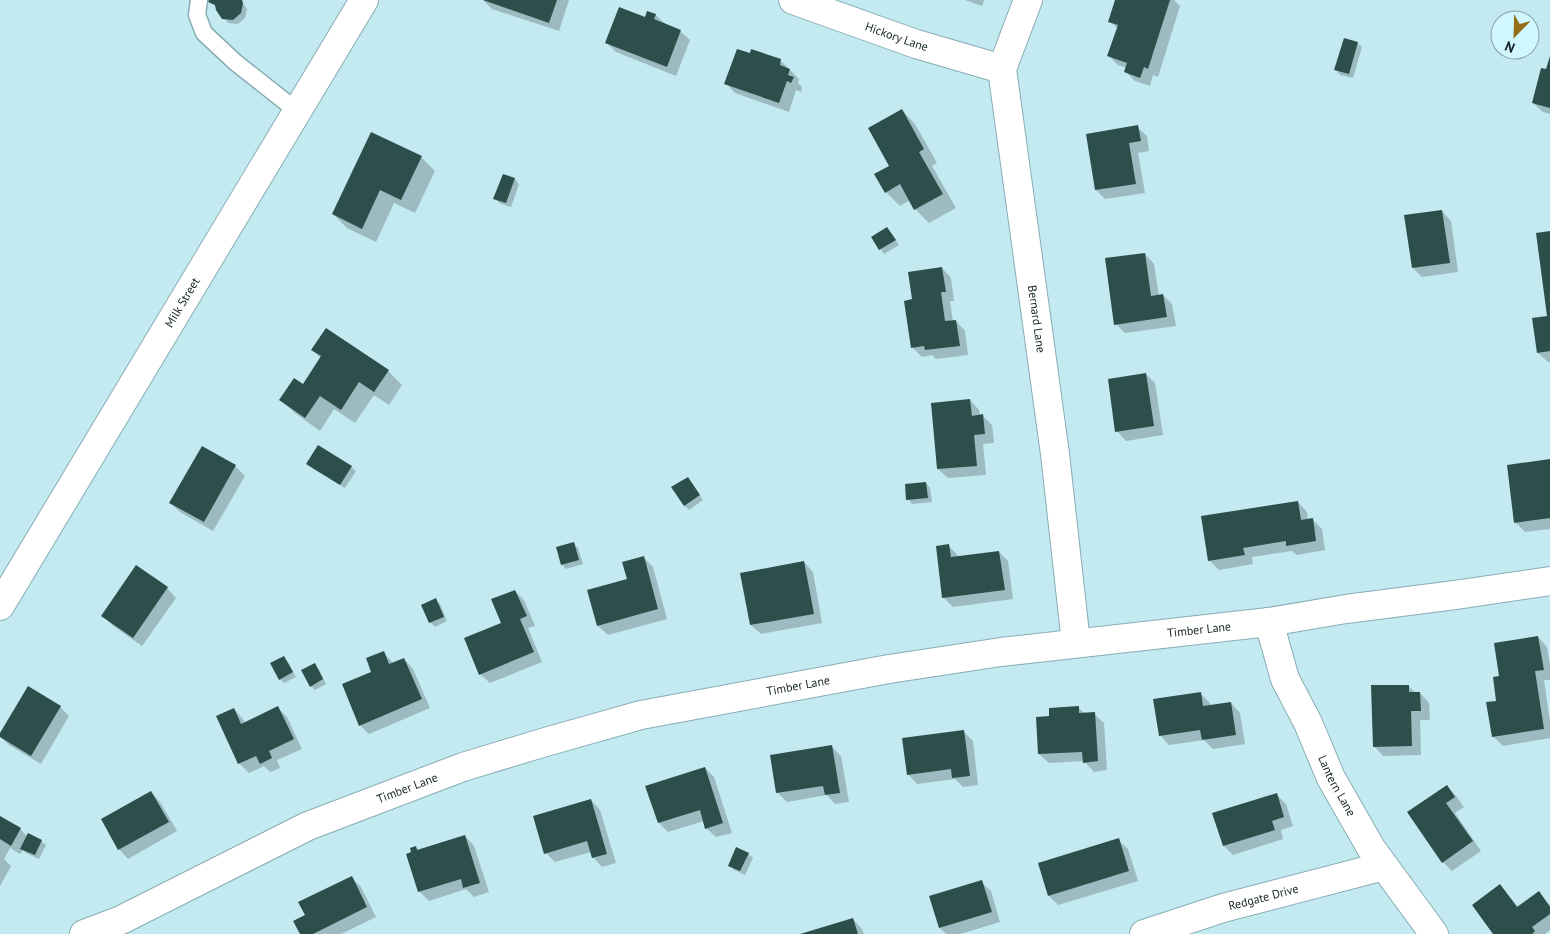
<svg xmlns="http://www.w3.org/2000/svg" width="1550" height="934" font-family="'PT Sans',sans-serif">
<rect width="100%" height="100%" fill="#c3e9f1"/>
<!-- shadow -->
<g fill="#0003">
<path d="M 211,0 L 241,0 L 247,9 L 245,18 L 238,24 L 228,23 L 217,7 L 210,2 Z"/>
<path d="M 483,0 L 569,0 L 559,31 L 492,9 Z"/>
<path d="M 965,0 L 984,0 L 982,6 Z"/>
<path d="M 1117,0 L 1174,0 L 1180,6 L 1158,77 L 1153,75 L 1150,86 L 1135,81 L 1126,72 L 1127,68 L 1118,65 L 1109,56 L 1118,29 L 1110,21 Z"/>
<path d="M 648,12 L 656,15 L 666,25 L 680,31 L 690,40 L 676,76 L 616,52 L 607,43 L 645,18 Z"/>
<path d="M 1357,43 L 1362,47 L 1353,78 L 1340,75 L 1336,70 Z"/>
<path d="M 752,50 L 781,61 L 799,79 L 798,83 L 802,87 L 801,92 L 796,90 L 789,112 L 735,93 L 726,83 L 751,55 Z"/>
<path d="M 1550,58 L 1550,114 L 1543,112 L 1533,103 L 1547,71 Z"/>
<path d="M 902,110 L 915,124 L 937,163 L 932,166 L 956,208 L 929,223 L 915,209 L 910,200 L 900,206 L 886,192 Z"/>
<path d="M 1137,127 L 1147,136 L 1149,151 L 1138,153 L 1145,193 L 1105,199 L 1096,190 Z"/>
<path d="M 421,157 L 435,171 L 415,213 L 394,203 L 376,242 L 347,228 L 333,214 Z"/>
<path d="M 503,175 L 515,179 L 519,184 L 511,207 L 499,203 L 495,198 Z"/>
<path d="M 1442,211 L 1451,221 L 1458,272 L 1422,277 L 1413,268 Z"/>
<path d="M 887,228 L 899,245 L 884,254 L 872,237 Z"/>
<path d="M 1550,233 L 1550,362 L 1548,362 L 1538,353 L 1549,317 Z"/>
<path d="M 1145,254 L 1154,264 L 1159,296 L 1163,295 L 1172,304 L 1176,326 L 1125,333 L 1116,324 Z"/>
<path d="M 942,268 L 951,278 L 954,301 L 950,301 L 953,322 L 956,321 L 965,331 L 968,355 L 936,359 L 932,355 L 922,357 L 912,347 Z"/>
<path d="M 313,350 L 388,371 L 402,385 L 389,405 L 374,395 L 355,423 L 334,409 L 320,431 L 295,413 L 281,400 L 303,385 L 321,358 Z"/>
<path d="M 1146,374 L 1155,383 L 1163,435 L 1126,441 L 1117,431 Z"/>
<path d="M 970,400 L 979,410 L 980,416 L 983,416 L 992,425 L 994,443 L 983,444 L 986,475 L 948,478 L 938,469 Z"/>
<path d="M 1550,461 L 1550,529 L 1525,532 L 1516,523 Z"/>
<path d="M 308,464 L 351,467 L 356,471 L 345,488 L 312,468 Z"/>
<path d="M 235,466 L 245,476 L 213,531 L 180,512 L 171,503 Z"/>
<path d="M 692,483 L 703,500 L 689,510 L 684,505 Z"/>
<path d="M 926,483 L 930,488 L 932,502 L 912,504 L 908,499 Z"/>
<path d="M 1298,502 L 1307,512 L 1308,520 L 1312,519 L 1322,529 L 1325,550 L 1297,555 L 1292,551 L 1252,557 L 1253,564 L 1219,570 L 1209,560 Z"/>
<path d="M 573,543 L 578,548 L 583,564 L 566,569 L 562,564 Z"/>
<path d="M 949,546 L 959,557 L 999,552 L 1008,561 L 1013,599 L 953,607 L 943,597 Z"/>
<path d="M 643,557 L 653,567 L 667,619 L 608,635 L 598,626 Z"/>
<path d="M 804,562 L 813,572 L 822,623 L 761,634 L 751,625 L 742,574 Z"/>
<path d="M 167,588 L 176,598 L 142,646 L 112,625 L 103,615 Z"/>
<path d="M 515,591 L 524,600 L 535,626 L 528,628 L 542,662 L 490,683 L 480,674 L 503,624 Z"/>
<path d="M 435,600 L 440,604 L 447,621 L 435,627 L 430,622 Z"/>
<path d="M 1538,637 L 1547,647 L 1550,665 L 1550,680 L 1544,680 L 1550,721 L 1550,738 L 1503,746 L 1493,736 L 1501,677 Z"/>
<path d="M 383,652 L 394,664 L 404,659 L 413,669 L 430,708 L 369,734 L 360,725 L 373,672 Z"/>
<path d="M 284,658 L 288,662 L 296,677 L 284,683 L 280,679 Z"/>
<path d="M 314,665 L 319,669 L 326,684 L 315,690 L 311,686 Z"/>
<path d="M 1408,686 L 1416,693 L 1420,693 L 1429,703 L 1430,720 L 1420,720 L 1421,755 L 1383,756 L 1374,746 Z"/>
<path d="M 1201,694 L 1210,703 L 1211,706 L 1231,703 L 1240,713 L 1245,744 L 1213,749 L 1204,740 L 1169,745 L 1160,735 Z"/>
<path d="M 60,707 L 69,716 L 41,764 L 9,745 L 0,736 Z"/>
<path d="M 1078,707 L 1085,714 L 1094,714 L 1104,723 L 1107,770 L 1094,772 L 1084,761 L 1049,763 L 1039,754 L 1050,717 Z"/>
<path d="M 278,708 L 287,717 L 302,749 L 277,760 L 280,768 L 270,772 L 264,766 L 249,773 L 239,763 L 234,709 L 243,719 L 245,723 Z"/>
<path d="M 963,731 L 973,741 L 978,785 L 963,787 L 955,779 L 917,784 L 908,774 Z"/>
<path d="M 832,747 L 841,756 L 849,802 L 835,804 L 827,795 L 787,802 L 777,792 Z"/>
<path d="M 705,768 L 714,777 L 732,833 L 716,837 L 706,828 L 704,821 L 668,832 L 659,823 Z"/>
<path d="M 1447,786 L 1456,796 L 1464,807 L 1455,813 L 1481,851 L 1452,871 L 1443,862 L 1409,812 Z"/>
<path d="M 151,792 L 160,802 L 177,831 L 128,859 L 119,849 Z"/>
<path d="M 1276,794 L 1286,804 L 1293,826 L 1281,830 L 1283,839 L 1233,855 L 1224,846 Z"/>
<path d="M 591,800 L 600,810 L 616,863 L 602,867 L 593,857 L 591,852 L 555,862 L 546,853 Z"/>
<path d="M 0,818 L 20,829 L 27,836 L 41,841 L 46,845 L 39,859 L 26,853 L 23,850 L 20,854 L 10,848 L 4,859 L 11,866 L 0,886 Z"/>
<path d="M 465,836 L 474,846 L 489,892 L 474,897 L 466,889 L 429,901 L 419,891 L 413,853 L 415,847 L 419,850 Z"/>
<path d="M 1118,840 L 1128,849 L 1138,881 L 1058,905 L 1049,896 L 1039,864 Z"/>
<path d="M 748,854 L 753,858 L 745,875 L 734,870 L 729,865 Z"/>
<path d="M 352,878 L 361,887 L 376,917 L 341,934 L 301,934 L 306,916 Z"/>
<path d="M 981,882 L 991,891 L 1000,922 L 960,934 L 946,934 L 940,928 L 931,897 Z"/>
<path d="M 1500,885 L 1519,908 L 1539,893 L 1550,905 L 1550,930 L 1545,934 L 1495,934 Z"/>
<path d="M 853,919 L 862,929 L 864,934 L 803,934 Z"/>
</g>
<!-- building -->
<g fill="#2d4f4b">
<path d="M 209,0 L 242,0 L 243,3 L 241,13 L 233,20 L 222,19 L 216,10 L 215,5 L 208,2 Z"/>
<path d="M 483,0 L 557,0 L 549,23 Z"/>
<path d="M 1115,0 L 1170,0 L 1148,69 L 1144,67 L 1140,78 L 1124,72 L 1127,63 L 1107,56 L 1118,25 L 1108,22 Z"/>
<path d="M 619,7 L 645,17 L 647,11 L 656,14 L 654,19 L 681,30 L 667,67 L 605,43 Z"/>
<path d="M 1344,38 L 1358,42 L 1349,74 L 1334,70 Z"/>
<path d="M 737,49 L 750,53 L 751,49 L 781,59 L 780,65 L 790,69 L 788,75 L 794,77 L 791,83 L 787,81 L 779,103 L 724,84 Z"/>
<path d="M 1550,56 L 1550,108 L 1532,103 L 1541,68 L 1546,69 Z"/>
<path d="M 902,109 L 924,149 L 919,152 L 943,194 L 914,210 L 900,184 L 885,193 L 874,174 L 889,166 L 868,128 Z"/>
<path d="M 1138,125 L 1141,141 L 1129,143 L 1136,184 L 1095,190 L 1086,134 Z"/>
<path d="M 371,132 L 422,156 L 401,200 L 380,190 L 362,229 L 332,214 Z"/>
<path d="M 503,174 L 515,178 L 506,203 L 493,199 Z"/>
<path d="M 1442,210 L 1450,263 L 1412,268 L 1404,215 Z"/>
<path d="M 887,227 L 896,240 L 879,250 L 871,237 Z"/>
<path d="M 1550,231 L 1550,351 L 1537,353 L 1532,318 L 1547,316 L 1536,233 Z"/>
<path d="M 1145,253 L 1151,296 L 1163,294 L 1167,317 L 1114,325 L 1105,258 Z"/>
<path d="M 942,267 L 946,292 L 941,292 L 945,321 L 956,320 L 960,346 L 925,350 L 924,346 L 911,348 L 904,301 L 912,299 L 908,272 Z"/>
<path d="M 326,328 L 389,370 L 374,392 L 359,382 L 341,410 L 320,396 L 305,418 L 279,400 L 294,378 L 303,384 L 321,356 L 311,350 Z"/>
<path d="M 1146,373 L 1154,426 L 1115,432 L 1108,379 Z"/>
<path d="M 970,399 L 972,416 L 983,414 L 985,434 L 974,435 L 977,466 L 937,469 L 931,403 Z"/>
<path d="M 318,445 L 352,466 L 340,485 L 306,464 Z"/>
<path d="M 202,446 L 236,465 L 204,522 L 169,503 Z"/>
<path d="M 1550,459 L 1550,518 L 1514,523 L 1507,465 Z"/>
<path d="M 688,477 L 700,495 L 684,506 L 671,487 Z"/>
<path d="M 926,482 L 928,498 L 906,500 L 905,484 Z"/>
<path d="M 1298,501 L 1301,520 L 1313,518 L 1316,541 L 1286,546 L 1286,541 L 1243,548 L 1245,555 L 1208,561 L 1201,516 Z"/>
<path d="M 574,542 L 579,560 L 561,565 L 556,547 Z"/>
<path d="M 949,544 L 951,557 L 999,551 L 1005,590 L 942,598 L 936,546 Z"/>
<path d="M 644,556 L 658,609 L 597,626 L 587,590 L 627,579 L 622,562 Z"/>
<path d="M 804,561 L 814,614 L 750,625 L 740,573 Z"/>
<path d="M 136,565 L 168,587 L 133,638 L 101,616 Z"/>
<path d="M 515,590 L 527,616 L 520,619 L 534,652 L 479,675 L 464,638 L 501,623 L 491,599 Z"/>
<path d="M 436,598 L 444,617 L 429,623 L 421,605 Z"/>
<path d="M 1538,636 L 1544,670 L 1535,671 L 1544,729 L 1492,737 L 1486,702 L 1496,701 L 1493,677 L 1499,676 L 1494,643 Z"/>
<path d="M 384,651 L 389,664 L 404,658 L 422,699 L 359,726 L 342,684 L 371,672 L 366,658 Z"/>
<path d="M 284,656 L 293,672 L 279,680 L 270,663 Z"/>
<path d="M 315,663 L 323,679 L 310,687 L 301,670 Z"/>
<path d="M 1371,685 L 1409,685 L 1409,692 L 1420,692 L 1421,711 L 1411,711 L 1412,746 L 1373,747 Z"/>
<path d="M 28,686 L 61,706 L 31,756 L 0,737 L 0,733 Z"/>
<path d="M 1201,692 L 1203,706 L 1231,702 L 1236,735 L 1202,740 L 1200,730 L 1159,736 L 1153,699 Z"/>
<path d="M 278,706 L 294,739 L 269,751 L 272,758 L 260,764 L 256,756 L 238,764 L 216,716 L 234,708 L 241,724 Z"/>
<path d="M 1079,706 L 1079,713 L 1095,712 L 1098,761 L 1083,763 L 1082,752 L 1038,754 L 1036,717 L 1049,716 L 1049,708 Z"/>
<path d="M 964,730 L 970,776 L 952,778 L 951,769 L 907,775 L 902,738 Z"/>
<path d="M 832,745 L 840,793 L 825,795 L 823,786 L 776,793 L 770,755 Z"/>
<path d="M 705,767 L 723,823 L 705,829 L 700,810 L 658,823 L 645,786 Z"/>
<path d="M 1447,785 L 1455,797 L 1446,803 L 1473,841 L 1442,863 L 1407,812 Z"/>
<path d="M 151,791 L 169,822 L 118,850 L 101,819 Z"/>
<path d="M 1277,793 L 1284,817 L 1272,821 L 1275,830 L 1223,846 L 1212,813 Z"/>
<path d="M 591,799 L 607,854 L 592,858 L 587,841 L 544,854 L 533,816 Z"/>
<path d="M 0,816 L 21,828 L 11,846 L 0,839 Z"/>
<path d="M 28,833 L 42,840 L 35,855 L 20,849 Z"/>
<path d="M 465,835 L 480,883 L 463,888 L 461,879 L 418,892 L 406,854 L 411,852 L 410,848 L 416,846 L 417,850 Z"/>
<path d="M 1119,838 L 1129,871 L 1048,896 L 1038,863 Z"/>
<path d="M 736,847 L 749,853 L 740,871 L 728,866 Z"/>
<path d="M 352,876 L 367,907 L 313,934 L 300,934 L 293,921 L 305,915 L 298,902 Z"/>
<path d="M 982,880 L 992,912 L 939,928 L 929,896 Z"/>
<path d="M 1500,884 L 1517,907 L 1539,891 L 1550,907 L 1550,914 L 1532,927 L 1535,931 L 1532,934 L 1493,934 L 1472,905 Z"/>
<path d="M 853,918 L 858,934 L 800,934 Z"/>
</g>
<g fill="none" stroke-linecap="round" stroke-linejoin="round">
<!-- lane casing -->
<g stroke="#88adb4" stroke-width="19">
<path id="lane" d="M 199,0 L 197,15 L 204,33 L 235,62 L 297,111"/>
</g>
<!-- street casing -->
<g stroke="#88adb4" stroke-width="30">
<g id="street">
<path id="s1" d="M 793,0 L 916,44 L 1002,69"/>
<path id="s2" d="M 1028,0 L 1002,69 L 1055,454 L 1076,643"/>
<path id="s3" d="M 1269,622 L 1285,679 L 1308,723 L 1331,778 L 1371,848 L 1434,934"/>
<path id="s4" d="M 84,934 L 121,920 L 308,826 L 463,767 L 542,743 L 641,715 L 889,669 L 1001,652 L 1269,622 L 1346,609 L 1455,595 L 1550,581"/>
<path id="s5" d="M 1144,934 L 1223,908 L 1384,866"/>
</g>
</g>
<!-- secondary casing -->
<g stroke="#88adb4" stroke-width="30">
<g id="secondary">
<path id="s6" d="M 0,606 L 364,0"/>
</g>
</g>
<!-- lane -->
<use href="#lane" stroke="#fff" stroke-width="16"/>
<!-- street -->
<use href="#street" stroke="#fff" stroke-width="28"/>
<!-- secondary -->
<use href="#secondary" stroke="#fff" stroke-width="28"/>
</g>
<g text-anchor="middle" stroke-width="5" stroke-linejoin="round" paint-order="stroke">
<!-- street labels -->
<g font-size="12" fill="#162427" stroke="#d0f7fe">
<text dy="4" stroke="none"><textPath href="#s1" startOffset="110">Hickory Lane</textPath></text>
<text dy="4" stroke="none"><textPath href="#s6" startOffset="354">Milk Street</textPath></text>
<text dy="4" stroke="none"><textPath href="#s2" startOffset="326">Bernard Lane</textPath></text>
<text dy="4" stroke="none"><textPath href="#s4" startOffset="1165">Timber Lane</textPath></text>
<text dy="4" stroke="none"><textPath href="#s4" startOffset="760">Timber Lane</textPath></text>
<text dy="4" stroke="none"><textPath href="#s3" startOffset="178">Lantern Lane</textPath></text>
<text dy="4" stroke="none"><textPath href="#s4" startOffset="355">Timber Lane</textPath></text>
<text dy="4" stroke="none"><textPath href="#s5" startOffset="125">Redgate Drive</textPath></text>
</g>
</g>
<!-- north arrow -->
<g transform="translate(1515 35) rotate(203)"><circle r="24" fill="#d0f7fe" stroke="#86a3a8"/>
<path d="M0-4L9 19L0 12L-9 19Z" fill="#946f18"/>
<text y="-8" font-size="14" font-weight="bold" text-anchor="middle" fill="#162427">N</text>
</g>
</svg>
